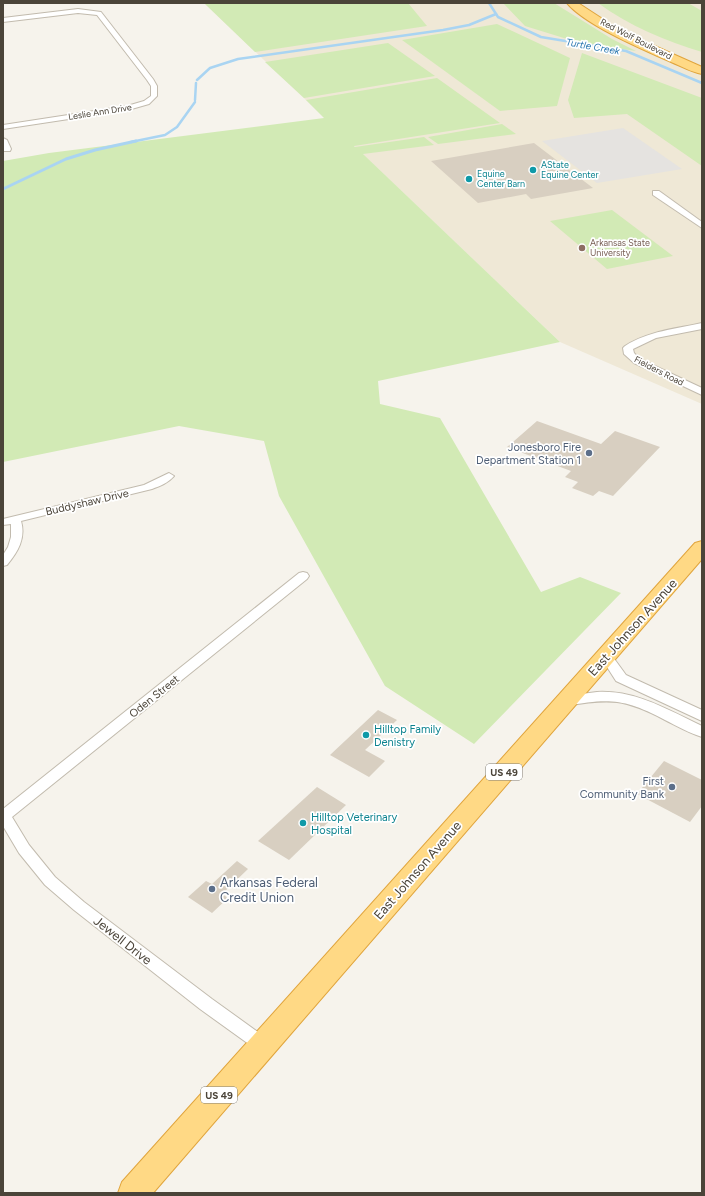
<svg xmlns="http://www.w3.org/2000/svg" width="705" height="1196" font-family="Figtree,sans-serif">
<rect width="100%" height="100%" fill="#f6f3ec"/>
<!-- education -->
<path fill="#efe8d6" d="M 204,3 L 702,3 L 702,404 L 560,342 Z"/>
<!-- green -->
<g fill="#d2eab5">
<path d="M 204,3 L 408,3 L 427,26 L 255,52 Z"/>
<path d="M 503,3 L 554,3 L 612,39 L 636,51 L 580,43 L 525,26 Z"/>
<path d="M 598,3 L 688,3 L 702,11 L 702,52 C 666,41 629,26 598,3 Z"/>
<path d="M 497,24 L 570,58 L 557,106 L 500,111 L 402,40 Z"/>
<path d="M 388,43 L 435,76 L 304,98 L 265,62 Z"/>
<path d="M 582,53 L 702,98 L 702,166 L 627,114 L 574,118 L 568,100 Z"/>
<path d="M 437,78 L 500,123 L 354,146 L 355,147 L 424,137 L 434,145 L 363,154 L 560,342 L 378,381 L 380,404 L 440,418 L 541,592 L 580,577 L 621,593 L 474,744 L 385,686 L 279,496 L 264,441 L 179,426 L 3,462 L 3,161 L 49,153 L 324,118 L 306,100 Z"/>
<path d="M 502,124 L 516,134 L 438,144 L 428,137 Z"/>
<path d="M 612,210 L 673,256 L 607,269 L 550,221 Z"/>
</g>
<!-- parking -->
<path fill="#e5e3e0" d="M 623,128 L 682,169 L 597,183 L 542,141 Z"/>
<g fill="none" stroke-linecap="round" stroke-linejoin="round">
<!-- stream-far1 -->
<g stroke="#a9d4f2" stroke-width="2.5">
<path d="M 489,3 L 498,17 L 541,37 L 626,51 L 702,83"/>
<path d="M 197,80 L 210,68 L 238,59 L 443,30 L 469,25 L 496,14"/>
<path d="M 195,100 L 196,83"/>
<path d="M 131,142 L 165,135 L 177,127 L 195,102"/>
</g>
<!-- stream -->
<path stroke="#a9d4f2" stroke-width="3" d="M 3,189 L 66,159 L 95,150 L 136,141"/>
</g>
<!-- building -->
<g fill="#d8cfc1">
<path d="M 534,143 L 593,188 L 531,199 L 526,194 L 478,203 L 431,161 Z"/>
<path d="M 537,421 L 601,444 L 615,431 L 660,447 L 613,496 L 599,491 L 593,496 L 572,488 L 578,482 L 565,477 L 571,471 L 507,447 Z"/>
<path d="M 378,710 L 397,720 L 365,750 L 385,761 L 369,777 L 330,755 Z"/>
<path d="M 664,761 L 702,780 L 702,806 L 690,822 L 637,794 Z"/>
<path d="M 317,787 L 346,805 L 289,860 L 258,841 Z"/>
<path d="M 237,861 L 248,869 L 222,894 L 228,898 L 212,913 L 188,897 L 206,881 L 212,884 Z"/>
</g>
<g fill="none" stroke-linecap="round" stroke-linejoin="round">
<!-- minor casing -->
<g stroke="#c2bbae" stroke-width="2">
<g id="minor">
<path d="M 78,9 L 101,12 L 153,79 L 157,86 L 157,96 L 149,104 L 128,110 L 3,129 L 3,125 L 127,106 L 144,101 L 151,96 L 151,86 L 147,80 L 97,15 L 78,13 L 3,22 L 3,18 Z"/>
<path d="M 3,138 L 7,140 L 11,149 L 10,151 L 4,151 Z"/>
<path d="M 653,191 L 659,191 L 702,222 L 702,228 L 653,195 Z"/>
<path d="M 702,323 L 702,329 L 656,338 L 633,349 L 634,353 L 640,359 L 702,388 L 702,395 L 634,363 L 624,354 L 623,348 L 625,346 C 648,331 676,329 702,323 Z"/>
<path d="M 169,473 L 174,476 C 168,483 160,486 152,489 L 21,521 C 26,538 18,552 7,565 L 3,566 L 3,555 L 8,547 L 11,537 L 11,524 L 3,525 L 3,519 L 144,485 Z"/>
<path d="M 303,572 L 307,573 L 309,576 L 307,579 L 12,817 L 29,845 L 55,877 L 84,902 L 212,999 L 269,1040 L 271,1045 L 269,1050 L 263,1052 L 257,1050 L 200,1009 L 74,910 L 45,885 L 19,853 L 3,826 L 3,809 L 299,573 Z"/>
<path d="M 606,652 L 610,653 L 626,675 L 702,710 L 702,721 L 616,681 L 600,656 L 602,653 Z"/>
<path d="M 597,692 C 636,690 668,710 702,726 L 702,737 C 689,733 677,726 665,720 C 625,699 610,698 566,706 L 561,704 L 559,701 L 561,698 L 566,696 Z"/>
</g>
</g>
<!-- trunk casing -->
<g stroke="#e0a43c" stroke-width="2">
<g id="trunk">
<path d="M 567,3 L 578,3 L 621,31 L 702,67 L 702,74 C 691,72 681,66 671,62 C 644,50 585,25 567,3 Z"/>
<path d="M 702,541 L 702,559 L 153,1193 L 118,1193 L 122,1182 L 695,543 Z"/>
</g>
</g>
<!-- minor -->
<use href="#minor" fill="#fff" fill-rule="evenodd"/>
<!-- trunk -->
<use href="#trunk" fill="#ffd985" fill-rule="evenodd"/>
</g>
<!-- markers -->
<g fill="#0f9aa8" stroke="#fff" stroke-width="1.5">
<circle cx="533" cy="170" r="4"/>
<circle cx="469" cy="179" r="4"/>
<circle cx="366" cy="735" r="4"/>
<circle cx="303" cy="823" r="4"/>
</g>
<circle fill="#8d6e63" stroke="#fff" stroke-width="1.5" cx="582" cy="248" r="4"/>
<g fill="#5c6f8a" stroke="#fff" stroke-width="1.5">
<circle cx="589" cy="453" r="4"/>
<circle cx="672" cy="787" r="4"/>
<circle cx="212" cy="889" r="4"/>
</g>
<g text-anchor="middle" stroke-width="3.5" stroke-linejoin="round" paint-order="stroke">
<!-- far-street labels -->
<g font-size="9" fill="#4b4439" stroke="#fff">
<text transform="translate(636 39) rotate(27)" y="3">Red Wolf Boulevard</text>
<text transform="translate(100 112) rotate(-9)" y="3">Leslie Ann Drive</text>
<text transform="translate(659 371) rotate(27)" y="3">Fielders Road</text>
</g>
<!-- far-culture labels -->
<g font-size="9" fill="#0d838f" stroke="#fff" text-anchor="start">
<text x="541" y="168">AState<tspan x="541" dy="10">Equine Center</tspan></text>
<text x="477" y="177">Equine<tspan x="477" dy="10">Center Barn</tspan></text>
</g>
<!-- far-education labels -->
<g font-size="9" fill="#785e54" stroke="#fff" text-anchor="start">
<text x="590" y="246">Arkansas State<tspan x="590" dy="10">University</tspan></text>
</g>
<!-- far-water labels -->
<g font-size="10" font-style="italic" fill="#2e7ab2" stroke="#fff">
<text transform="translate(593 46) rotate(10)" y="4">Turtle Creek</text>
</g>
<!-- shield labels -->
<g fill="#fff" stroke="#817c74" stroke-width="1">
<rect x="486" y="764" width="36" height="16" rx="3"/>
<rect x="201" y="1087" width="36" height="16" rx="3"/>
</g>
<g font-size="10" font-weight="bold" fill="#4b4439">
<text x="504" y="776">US 49</text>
<text x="219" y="1099">US 49</text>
</g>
<!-- service labels -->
<g font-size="11" fill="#4e5e75" stroke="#fff" text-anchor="end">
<text x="581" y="451">Jonesboro Fire<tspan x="581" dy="13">Department Station 1</tspan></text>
<text x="664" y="785">First<tspan x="664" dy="13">Community Bank</tspan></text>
</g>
<!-- street labels -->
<g font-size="11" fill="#4b4439" stroke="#fff">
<text transform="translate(87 502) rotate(-13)" y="4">Buddyshaw Drive</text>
<text transform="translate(154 696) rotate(-39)" y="4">Oden Street</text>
</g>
<!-- culture labels -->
<g font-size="11" fill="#0d838f" stroke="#fff" text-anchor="start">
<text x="374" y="733">Hilltop Family<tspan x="374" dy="13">Denistry</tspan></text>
<text x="311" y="821">Hilltop Veterinary<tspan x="311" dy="13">Hospital</tspan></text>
</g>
<!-- near-street labels -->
<g font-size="13" fill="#4b4439" stroke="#fff">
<text transform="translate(632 627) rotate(-48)" y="5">East Johnson Avenue</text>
<text transform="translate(417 870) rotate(-49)" y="5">East Johnson Avenue</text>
<text transform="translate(123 940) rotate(38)" y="5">Jewell Drive</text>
</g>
<!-- near-service labels -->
<g font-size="13" fill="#4e5e75" stroke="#fff" text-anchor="start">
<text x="220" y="887">Arkansas Federal<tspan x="220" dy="15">Credit Union</tspan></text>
</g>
</g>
<!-- border -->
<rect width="705" height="1196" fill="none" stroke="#4b4439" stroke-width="8"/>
</svg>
